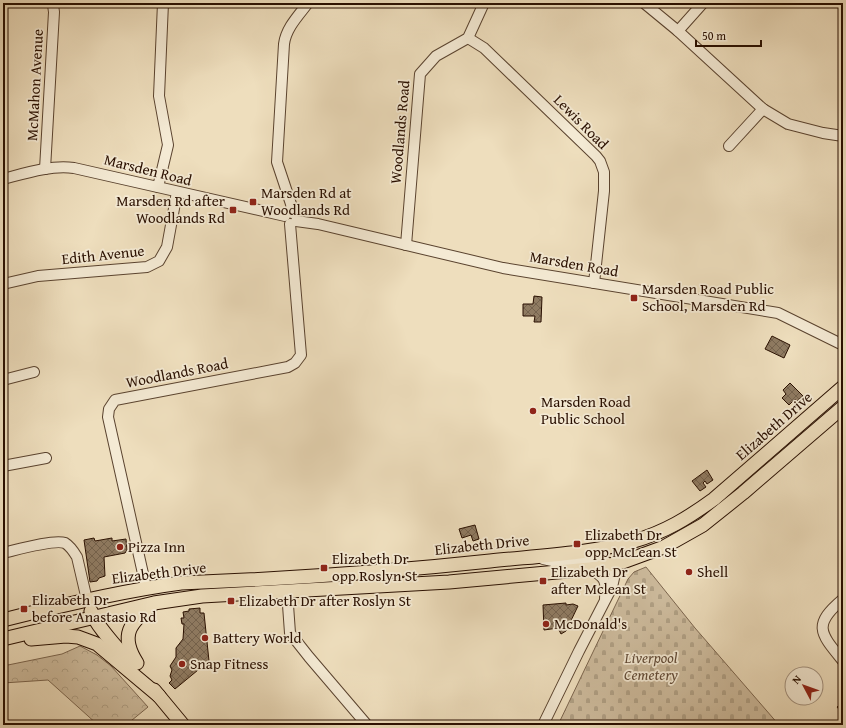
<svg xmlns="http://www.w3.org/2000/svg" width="846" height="728" font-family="'Gentium Book Plus',serif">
<defs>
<pattern id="cemetery-stones" width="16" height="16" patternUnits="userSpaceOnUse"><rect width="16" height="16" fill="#cdbb9d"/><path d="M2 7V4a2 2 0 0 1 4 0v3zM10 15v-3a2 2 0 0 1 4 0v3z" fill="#b0a085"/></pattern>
<pattern id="park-crowns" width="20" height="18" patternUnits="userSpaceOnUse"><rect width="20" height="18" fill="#cdbb9d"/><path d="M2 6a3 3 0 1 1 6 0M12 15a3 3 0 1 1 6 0" fill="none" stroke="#b0a085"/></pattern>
<pattern id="building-cross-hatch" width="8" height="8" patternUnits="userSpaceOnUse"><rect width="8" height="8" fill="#8f7b62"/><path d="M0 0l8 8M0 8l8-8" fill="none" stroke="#75634e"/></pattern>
</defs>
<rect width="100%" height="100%" fill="#eedebd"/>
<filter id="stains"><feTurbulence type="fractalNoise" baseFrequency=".005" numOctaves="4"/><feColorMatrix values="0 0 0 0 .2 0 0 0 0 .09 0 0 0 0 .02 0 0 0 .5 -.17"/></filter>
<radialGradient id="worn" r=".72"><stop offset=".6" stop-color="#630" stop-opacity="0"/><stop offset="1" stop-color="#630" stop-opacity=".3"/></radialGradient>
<!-- cemetery -->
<path fill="url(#cemetery-stones)" stroke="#7b654e" d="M 646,567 L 695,628 L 779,725 L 558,725 L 628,579 L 634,572 Z"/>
<!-- park -->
<path fill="url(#park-crowns)" stroke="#7b654e" d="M 80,646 L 97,655 L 111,666 L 148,707 L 126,725 L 98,725 L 48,680 L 3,683 L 3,666 L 62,654 Z"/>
<!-- building -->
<g fill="url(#building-cross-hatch)" stroke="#290f00">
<path d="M 534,296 L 542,297 L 541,322 L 534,322 L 535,316 L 523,316 L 523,304 L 533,304 Z"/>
<path d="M 772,336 L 790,345 L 784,358 L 765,349 Z"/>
<path d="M 790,383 L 803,396 L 797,401 L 795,399 L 789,405 L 782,398 L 786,394 L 783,390 Z"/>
<path d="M 707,470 L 713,480 L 707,484 L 705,481 L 703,483 L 706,487 L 700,491 L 692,481 Z"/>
<path d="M 475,525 L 479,539 L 473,541 L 471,535 L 462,538 L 459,529 Z"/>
<path d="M 94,538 L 95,541 L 112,538 L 112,541 L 126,539 L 127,550 L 125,553 L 104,557 L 105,576 L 99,578 L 97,581 L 90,582 L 84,540 Z"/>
<path d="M 566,603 L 566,605 L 573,604 L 578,606 L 566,631 L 561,634 L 558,628 L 544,630 L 543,605 Z"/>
<path d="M 200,608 L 200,613 L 204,613 L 209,661 L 175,689 L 169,683 L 172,680 L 170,676 L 172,670 L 170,666 L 176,657 L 176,648 L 183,639 L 184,624 L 182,624 L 181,618 L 184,618 L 183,612 L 189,611 L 189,609 Z"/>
<path d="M 843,702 L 843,714 L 837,707 Z"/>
</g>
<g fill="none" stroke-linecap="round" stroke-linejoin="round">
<!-- minor casing -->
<g stroke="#5a432f" stroke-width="12">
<g id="minor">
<path d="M 644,3 L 678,31 L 763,109 L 788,124 L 823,133 L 843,136"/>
<path d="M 678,31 L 703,3"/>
<path d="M 468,38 L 484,48 L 596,156 L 600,161 L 604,172 L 604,191 L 594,283"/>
<path d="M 729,146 L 763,109"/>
<path d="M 45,169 L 54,12 L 53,5 L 51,3"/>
<path d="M 3,179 C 26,173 50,165 74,168 L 285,216"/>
<path d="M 158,187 L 168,145 L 159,96 L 163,3"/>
<path d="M 292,213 L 291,204 L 277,162 L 284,44 C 286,28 299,15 308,3"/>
<path d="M 296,221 L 318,224 L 503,268 L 778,313 L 843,345"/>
<path d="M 406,245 L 420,74 L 436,56 L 468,38 L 484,3"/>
<path d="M 3,284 L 38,276 L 147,267 L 159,261 L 167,247 L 177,192"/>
<path d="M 3,380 L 34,372"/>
<path d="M 3,466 L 46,458"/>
<path d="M 3,553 C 16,550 54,539 65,543 C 70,546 74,552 77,557 L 87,600"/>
<path d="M 543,559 L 557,562 L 597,558 L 605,561 L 613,569 L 615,574 L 612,587 L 579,651 L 543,725"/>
<path d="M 590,569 C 605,577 607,581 605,598"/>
<path d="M 146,587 L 108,417 L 109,409 L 115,400 L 288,367 L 295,363 L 301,355 L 290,224"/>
<path d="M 287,591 L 290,633 L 309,657 L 367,725"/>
<path d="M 843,599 C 812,625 820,633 843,661"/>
</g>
</g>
<!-- major casing -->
<g stroke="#290f00" stroke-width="15">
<g id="major">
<path d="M 91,611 C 97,628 120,650 132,665"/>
<path d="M 3,620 C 62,605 121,591 181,583 C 284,579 388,572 490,561 C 537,556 588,554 634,541 C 665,532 688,518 714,499 L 843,387"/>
<path d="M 3,639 L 154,603 L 202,596 L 449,582 L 590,569 L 623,562 L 664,547 L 703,525 L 743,493 L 843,407"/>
<path d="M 31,639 L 66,636 L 78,637 L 97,644 L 159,696"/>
<path d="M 137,663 C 119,635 130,623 153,604"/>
<path d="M 154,690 L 183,725"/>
</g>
</g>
<!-- minor -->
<use href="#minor" stroke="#f4ead4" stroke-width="10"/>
<!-- major -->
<use href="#major" stroke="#eedebd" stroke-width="13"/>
</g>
<!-- markers -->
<g fill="#8f2418" stroke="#f4ead4" stroke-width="1.5">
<rect x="249" y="198" width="8" height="8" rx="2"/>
<rect x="229" y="206" width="8" height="8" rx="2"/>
<rect x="630" y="294" width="8" height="8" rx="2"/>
<circle cx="533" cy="411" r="4"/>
<rect x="573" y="540" width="8" height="8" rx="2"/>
<circle cx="120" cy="547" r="4"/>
<rect x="320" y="564" width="8" height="8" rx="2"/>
<circle cx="689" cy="572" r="4"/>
<rect x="539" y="577" width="8" height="8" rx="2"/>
<rect x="227" y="597" width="8" height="8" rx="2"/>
<rect x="20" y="605" width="8" height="8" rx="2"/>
<circle cx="546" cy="624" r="4"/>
<circle cx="205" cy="638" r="4"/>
<circle cx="182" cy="664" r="4"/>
</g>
<g text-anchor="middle" stroke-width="3.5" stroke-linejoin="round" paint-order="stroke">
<!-- street labels -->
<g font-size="15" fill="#290f00" stroke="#f4ead4">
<text transform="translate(35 85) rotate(-87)" y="5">McMahon Avenue</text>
<text transform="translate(581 122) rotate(45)" y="5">Lewis Road</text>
<text transform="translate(400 132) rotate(-85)" y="5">Woodlands Road</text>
<text transform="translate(148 170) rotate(14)" y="5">Marsden Road</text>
<text transform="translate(103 255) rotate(-6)" y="5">Edith Avenue</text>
<text transform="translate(574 264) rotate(10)" y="5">Marsden Road</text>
<text transform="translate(177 373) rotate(-11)" y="5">Woodlands Road</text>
<text transform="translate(774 426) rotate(-41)" y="5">Elizabeth Drive</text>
<text transform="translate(482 545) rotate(-6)" y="5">Elizabeth Drive</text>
<text transform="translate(159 573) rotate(-7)" y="5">Elizabeth Drive</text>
</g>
<!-- poi labels -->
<g font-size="15" fill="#290f00" stroke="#f4ead4" text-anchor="start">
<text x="261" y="198">Marsden Rd at<tspan x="261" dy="17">Woodlands Rd</tspan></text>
<text x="225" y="206" text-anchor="end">Marsden Rd after<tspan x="225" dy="17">Woodlands Rd</tspan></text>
<text x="642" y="294">Marsden Road Public<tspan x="642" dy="17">School, Marsden Rd</tspan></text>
<text x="541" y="407">Marsden Road<tspan x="541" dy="17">Public School</tspan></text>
<text x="585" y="540">Elizabeth Dr<tspan x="585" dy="17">opp McLean St</tspan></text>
<text x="128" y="552">Pizza Inn</text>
<text x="332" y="564">Elizabeth Dr<tspan x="332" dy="17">opp Roslyn St</tspan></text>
<text x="551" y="577">Elizabeth Dr<tspan x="551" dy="17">after Mclean St</tspan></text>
<text x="697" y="577">Shell</text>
<text x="32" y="605">Elizabeth Dr<tspan x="32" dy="17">before Anastasio Rd</tspan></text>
<text x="239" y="606">Elizabeth Dr after Roslyn St</text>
<text x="554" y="629">McDonald's</text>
<text x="213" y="643">Battery World</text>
<text x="190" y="669">Snap Fitness</text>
</g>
<!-- park labels -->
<g font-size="15" font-style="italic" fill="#624b37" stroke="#f4ead4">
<text x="651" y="663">Liverpool<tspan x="651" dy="17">Cemetery</tspan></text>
</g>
</g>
<!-- margin -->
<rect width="846" height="728" fill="none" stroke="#eedebd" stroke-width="16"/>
<rect x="4" y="4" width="838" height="720" fill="none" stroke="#290f00" stroke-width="2"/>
<rect x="8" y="8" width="830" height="712" fill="none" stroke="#290f00"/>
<!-- north arrow -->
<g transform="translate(804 686) rotate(311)"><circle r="19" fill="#f4ead4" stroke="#a3927f"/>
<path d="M0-3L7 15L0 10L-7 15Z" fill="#8f2418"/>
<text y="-6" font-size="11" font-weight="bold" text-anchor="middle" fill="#290f00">N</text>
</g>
<!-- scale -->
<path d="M696 40v6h65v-6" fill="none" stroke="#290f00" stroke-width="2"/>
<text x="702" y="40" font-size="12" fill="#290f00" stroke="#f4ead4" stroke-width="3" paint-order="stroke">50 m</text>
<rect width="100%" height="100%" filter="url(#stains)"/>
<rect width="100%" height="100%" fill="url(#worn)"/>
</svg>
